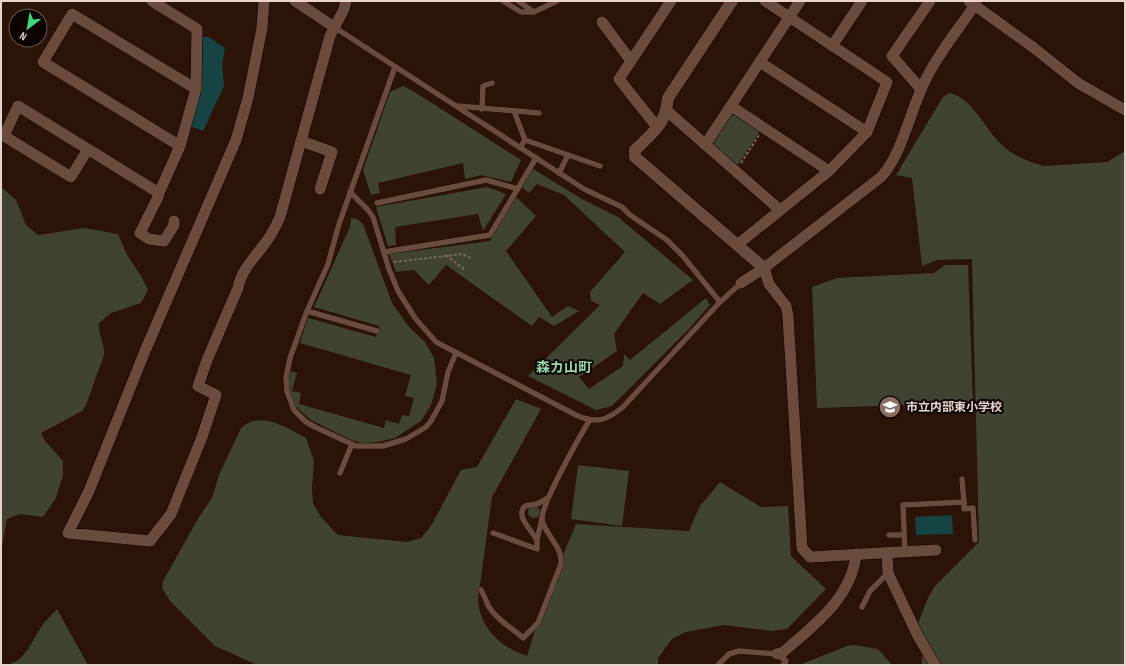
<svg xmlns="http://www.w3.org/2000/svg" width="1126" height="666" font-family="'Sofia Sans Condensed','Noto Sans JP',sans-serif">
<rect width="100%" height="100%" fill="#2c1308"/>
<!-- green -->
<g fill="#3f432f">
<path d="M 403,86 L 413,91 L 521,160 L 511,182 L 481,175 L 465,179 L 463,163 L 378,183 L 380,193 L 371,195 L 363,170 L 390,92 Z"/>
<path d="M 949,93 C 971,96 985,129 1001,144 C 1013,156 1027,161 1044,166 L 1107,162 L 1125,151 L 1125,665 L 922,665 L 922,652 L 917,636 L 919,621 L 928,598 L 935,586 L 979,542 L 972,259 L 937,260 L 922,266 L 912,178 L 896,175 L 943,97 Z"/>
<path d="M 735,114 L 760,131 L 737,166 L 714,146 L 714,139 L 729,116 Z"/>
<path d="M 533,169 L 582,199 L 618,217 L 693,280 L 660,304 L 643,293 L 614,334 L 617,351 L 579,377 L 589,389 L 623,366 L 624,354 L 630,360 L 706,298 L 710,305 L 687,331 L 612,406 L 596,410 L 528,376 L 600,305 L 591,301 L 590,292 L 625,252 L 564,195 L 537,184 L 529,193 L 522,187 Z"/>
<path d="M 1,187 L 16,200 L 26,225 L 38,235 L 84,228 L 118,234 L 127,255 L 141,276 L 148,290 L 141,303 L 111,313 L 99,323 C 98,335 105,344 104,355 L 86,405 L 82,411 L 41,433 L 45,441 L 63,461 L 63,476 L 58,491 L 56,498 L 43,517 L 20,514 L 7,519 L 1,552 Z"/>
<path d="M 487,187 L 506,194 L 483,231 L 478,214 L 395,227 L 396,245 L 388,246 L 376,207 Z"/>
<path d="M 516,197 L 536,216 L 506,251 L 552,317 L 568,306 L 579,311 L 554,326 L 539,317 L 532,326 L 446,265 L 429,285 L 414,270 L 396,272 L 389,254 L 490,241 Z"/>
<path d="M 351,218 L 357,219 L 363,224 L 392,303 L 409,327 L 425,342 L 434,358 L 437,384 L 431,405 L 421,421 L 395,438 L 378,442 L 362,443 L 351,440 L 311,420 L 294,405 L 290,394 L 288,378 L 291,371 L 297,373 L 292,391 L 301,393 L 299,404 L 384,428 L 386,420 L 399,424 L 402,415 L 409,416 L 414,398 L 405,396 L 411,375 L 300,343 L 308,318 L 376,337 L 379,326 L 314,307 L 350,227 Z"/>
<path d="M 945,265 L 968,265 L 973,403 L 817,408 L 812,287 L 837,278 L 934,273 Z"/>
<path d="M 516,399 L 541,409 L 492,497 L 478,599 C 479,627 501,648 527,656 L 545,598 L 576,524 L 689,531 L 700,506 L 720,482 L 761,507 L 788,506 L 791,556 L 826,589 L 787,629 L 771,631 L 724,625 L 686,632 L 672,639 L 658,658 L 658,665 L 257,665 L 215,646 L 170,601 L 162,588 L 163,581 L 199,517 L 212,498 L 219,475 L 241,428 C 259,410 287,427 306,438 L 314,461 L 312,488 L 313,503 L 321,517 L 338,535 L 407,542 L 421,538 L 431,526 L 461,470 L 477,467 Z"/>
<path d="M 578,465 L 629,471 L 622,526 L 571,519 Z"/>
<circle cx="534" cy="512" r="6"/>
<path d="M 57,609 L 88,665 L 4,665 C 26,664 33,637 44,623 C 48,618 53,614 57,609 Z"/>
<path d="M 855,645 L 878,649 L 892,665 L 799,665 L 847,646 Z"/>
</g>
<!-- water -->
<g fill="#164444">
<path d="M 203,37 L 209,37 L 225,48 L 222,66 L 224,86 L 203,131 L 190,126 L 201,89 Z"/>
<path d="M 952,515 L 953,534 L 916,535 L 915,517 Z"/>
</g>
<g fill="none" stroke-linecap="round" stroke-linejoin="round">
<!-- service casing -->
<g stroke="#130100" stroke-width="6">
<g id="service">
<path d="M 503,1 L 521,12 L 533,12"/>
<path d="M 518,1 L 534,12 L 557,1"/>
<path d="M 334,27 L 584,189 L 622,207 L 630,215 L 667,240 L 682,255 L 720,302"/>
<path d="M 395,67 L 339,224 L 328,264 L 307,311 L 290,358 L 286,378 L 287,391 L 294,410 L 306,422 L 315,427 L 356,446 L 383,446 L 406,439 L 426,427 L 431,421 L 442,401 L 448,372 L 456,353"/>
<path d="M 458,106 L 539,113"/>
<path d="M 482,109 L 483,86 L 492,83"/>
<path d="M 514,111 L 525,140"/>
<path d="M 520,148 L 525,140 L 600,166"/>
<path d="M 559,173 L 568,155"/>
<path d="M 350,192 L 368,210 L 373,217 L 389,269 L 398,291 L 415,318 L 436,342 L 576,415 C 596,424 606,421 623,407 L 720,302 L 741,283"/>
<path d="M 377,203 L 486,180 L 518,189"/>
<path d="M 384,252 L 490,235 L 536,158"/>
<path d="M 307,311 L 377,331"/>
<path d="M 340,473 L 352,444"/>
<path d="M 964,502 L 964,509 L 973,508 L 975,540"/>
<path d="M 493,533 L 537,549 L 537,540 L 542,518"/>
<path d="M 889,535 L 904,535"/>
<path d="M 536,539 C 531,529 515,516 525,506 L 537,504 L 548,498"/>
<path d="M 905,552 L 903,505 L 964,502 L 962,479"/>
<path d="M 481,590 C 485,596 486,602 489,607 C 497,620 512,628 523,638 L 538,623 L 561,564 C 563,547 546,536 542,520 C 540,506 580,436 589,421"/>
<path d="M 862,607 L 870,591 L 888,573"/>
<path d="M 718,665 L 729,654 L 739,651 L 777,654 L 786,661 L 783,665"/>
</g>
</g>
<!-- minor casing -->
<g stroke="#130100" stroke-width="12">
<g id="minor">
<path d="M 264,1 L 262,28 L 248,98 L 236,140 L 145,351 L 89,491 L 68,533 L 150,541 L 171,514 L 202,437 L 216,395 L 198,386 L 207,360 L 238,288 C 241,270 256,256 266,242 C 272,234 276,226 280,217 L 330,36 L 344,9 L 346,1"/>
<path d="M 295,1 L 334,27"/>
<path d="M 969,1 L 1034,48 L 1078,83 L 1125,110"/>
<path d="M 602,22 L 631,61"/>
<path d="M 832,46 L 862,1"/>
<path d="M 760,62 L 867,132"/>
<path d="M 921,89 L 892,56 L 930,1"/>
<path d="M 731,106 L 829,171"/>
<path d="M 666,110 L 780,210"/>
<path d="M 657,127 L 619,79 L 671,1"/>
<path d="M 301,141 L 332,152 L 320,189"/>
<path d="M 705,145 L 800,1"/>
<path d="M 180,146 L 43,62 L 72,14 L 196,89"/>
<path d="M 88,149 L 71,177 L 4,136 L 18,106 L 159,193 L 180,146 L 196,89 L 197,29 L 152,1"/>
<path d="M 159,193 L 158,197 L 140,233 L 149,239 L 164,241 L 174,225 L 174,221"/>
<path d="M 737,245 L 829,171 L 867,132 L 887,82 L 765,1"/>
<path d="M 764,268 L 769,284 L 786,306 L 788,316 L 802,548 L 810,557 L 936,550"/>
<path d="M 741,283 L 764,268 L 881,177 C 903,154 911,106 927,77 C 939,53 957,31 972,9 L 973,3 L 976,1"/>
<path d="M 887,553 L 888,573 L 918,636 L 935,665"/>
<path d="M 777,654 L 782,653 C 813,626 852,598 856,554"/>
</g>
</g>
<!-- tertiary casing -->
<g stroke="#130100" stroke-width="13">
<path id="tertiary" d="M 732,1 L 668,98 C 667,102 667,106 666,110 C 662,127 646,139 635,150 L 635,157 L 764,268"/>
</g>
<!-- path -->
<g stroke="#7c665c" stroke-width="2" stroke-dasharray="3 2" stroke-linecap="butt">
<path d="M 741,163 L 759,135"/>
<path d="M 446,255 L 465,270"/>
<path d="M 394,262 L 462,254 L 471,258"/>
</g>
<!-- service -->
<use href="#service" stroke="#6a4c3f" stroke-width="5.5"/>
<!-- minor -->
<use href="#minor" stroke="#6a4c3f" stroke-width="11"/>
<!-- tertiary -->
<use href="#tertiary" stroke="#6a4c3f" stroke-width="12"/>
</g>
<!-- icons -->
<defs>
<g id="school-disc" transform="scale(1.15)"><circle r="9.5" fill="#8d6e63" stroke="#0d0402"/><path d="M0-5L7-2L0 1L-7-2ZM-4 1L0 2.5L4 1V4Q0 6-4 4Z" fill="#fff"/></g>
</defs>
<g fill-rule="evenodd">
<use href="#school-disc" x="890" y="407"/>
</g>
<g text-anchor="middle" stroke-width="4" stroke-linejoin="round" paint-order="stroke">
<!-- poi labels -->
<g font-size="12" font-weight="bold" fill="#e7d5cd" stroke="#0d0402" text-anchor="start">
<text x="906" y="411">市立内部東小学校</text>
</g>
<!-- quarter labels -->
<g font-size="14" font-weight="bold" fill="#93d9a7" stroke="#0d0402">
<text x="564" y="372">森カ山町</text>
</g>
</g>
<!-- border -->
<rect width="1126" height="666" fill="none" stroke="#e7d5cd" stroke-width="4"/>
<!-- north arrow -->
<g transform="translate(28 28) rotate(211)"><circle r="19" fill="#0d0402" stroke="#645853"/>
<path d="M0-3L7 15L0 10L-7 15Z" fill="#3fd77d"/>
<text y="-6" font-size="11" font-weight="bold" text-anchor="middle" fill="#e7d5cd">N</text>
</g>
</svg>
